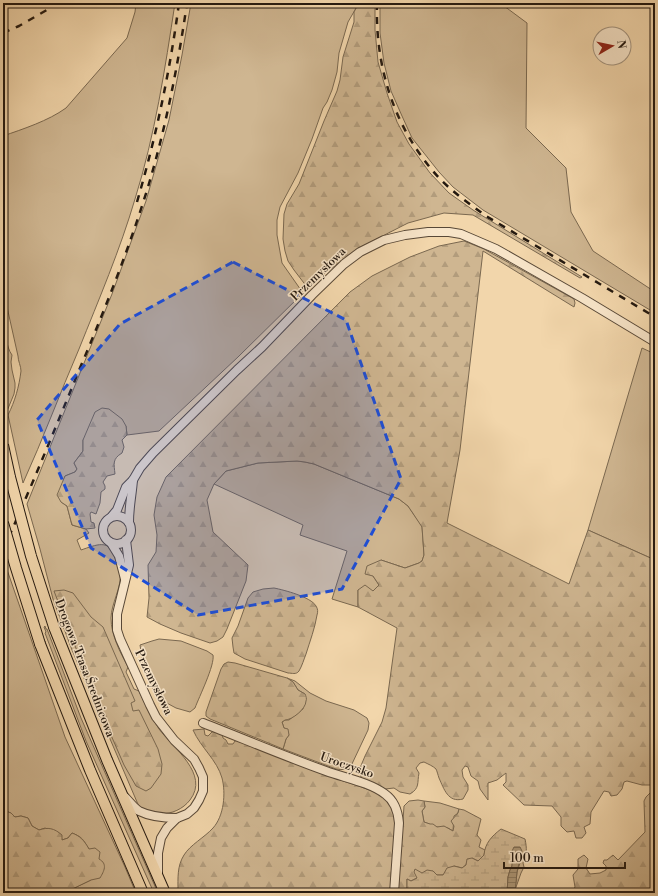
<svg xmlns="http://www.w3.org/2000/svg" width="658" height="896" font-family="'Libre Bodoni',serif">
<defs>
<pattern id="forest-firs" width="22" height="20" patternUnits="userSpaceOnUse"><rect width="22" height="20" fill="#cfb691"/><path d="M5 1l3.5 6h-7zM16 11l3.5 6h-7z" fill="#b29c7c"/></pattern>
<pattern id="wetland-marsh" width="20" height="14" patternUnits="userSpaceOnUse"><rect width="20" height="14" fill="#cfb691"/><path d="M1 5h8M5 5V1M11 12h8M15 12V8" fill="none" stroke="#b29c7c"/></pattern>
<pattern id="water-rules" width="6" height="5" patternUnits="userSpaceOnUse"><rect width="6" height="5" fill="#ac9676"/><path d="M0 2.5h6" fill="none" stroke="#8c7a5f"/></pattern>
</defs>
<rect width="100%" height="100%" fill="#f2d6ab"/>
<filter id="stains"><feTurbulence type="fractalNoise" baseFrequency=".005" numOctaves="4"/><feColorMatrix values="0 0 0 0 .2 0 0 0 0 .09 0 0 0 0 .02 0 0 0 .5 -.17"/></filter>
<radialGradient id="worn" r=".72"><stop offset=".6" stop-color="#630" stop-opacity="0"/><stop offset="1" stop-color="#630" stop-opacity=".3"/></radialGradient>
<!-- green -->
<g fill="#cfb691" stroke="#7a6850">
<path d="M 136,3 L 175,3 C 165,69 155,135 135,199 C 120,250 99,299 79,349 C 60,393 43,439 23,483 L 8,415 C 15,401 19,387 21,371 C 21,366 18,361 18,356 L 3,289 L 3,136 C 23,129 48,121 66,108 L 127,38 L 135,12 Z"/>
<path d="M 191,3 L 359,3 L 348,22 L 339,53 L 337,72 L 332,90 L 327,102 L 323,108 L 312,139 L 298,173 L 280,207 L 277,220 L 277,235 L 282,263 L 303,293 L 238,357 L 159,431 L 127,435 L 126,426 L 109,409 L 83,440 L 83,451 L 74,463 L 77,469 L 75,472 L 65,476 L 61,502 L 67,506 L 72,525 L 86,529 L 89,533 L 77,540 L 81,550 C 96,545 110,538 115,558 C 117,563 119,568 120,573 C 122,587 111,604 111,618 C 111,635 120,652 128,667 L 126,672 L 134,689 L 139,691 C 145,704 151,717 159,729 C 173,748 210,774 190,800 C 183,809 172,814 160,814 C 155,814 144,810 140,807 C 139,806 138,804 137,802 L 72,650 L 53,599 L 40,549 L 27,504 L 112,294 L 146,201 L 169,120 L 182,55 Z"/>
<path d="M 380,3 L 500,3 L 527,23 L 526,128 L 566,168 L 571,212 L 593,251 L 655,292 L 655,313 L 483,210 L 453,187 L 439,172 L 412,138 L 402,116 L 391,91 L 384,63 L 380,33 Z"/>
<path d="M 3,323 C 6,333 6,347 12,355 L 11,362 L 12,370 L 15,383 L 15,388 L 14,394 L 7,411 L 3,391 Z"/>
<path d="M 642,348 L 655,354 L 655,560 L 588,530 Z"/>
<path d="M 297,461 L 305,462 L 314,464 L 399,499 L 408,506 L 422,526 L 424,555 L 422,561 L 419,563 L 405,568 L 381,560 L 373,576 L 379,585 L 373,592 L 358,590 L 358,607 L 332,599 L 347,551 L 300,535 L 303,525 L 214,484 L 226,471 L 258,463 Z"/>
<path d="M 4,561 L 65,737 L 125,867 L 136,893 L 64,893 L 91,880 L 99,859 C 96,856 92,853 89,849 C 82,839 84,838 72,833 L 68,838 L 62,840 L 61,835 L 59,833 L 45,828 L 39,830 L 32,826 L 28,818 L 21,816 L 15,817 L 11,813 L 3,810 L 3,563 Z"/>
<path d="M 45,626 L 46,629 L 47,629 L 81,718 L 158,893 L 154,893 L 86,741 L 45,633 L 46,632 L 44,627 Z"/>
<path d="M 159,639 L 181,641 L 207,651 L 213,655 C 215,665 199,697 195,708 L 190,712 L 176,708 L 163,701 L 154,692 L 143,665 L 140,645 L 152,641 Z"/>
<path d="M 287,678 L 295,681 L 310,693 L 326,701 L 354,710 L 367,718 L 369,723 L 368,730 L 351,766 C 346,770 342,770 336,769 L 283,749 L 286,739 L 289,735 L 284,728 L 282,722 L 285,720 L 289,720 L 303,709 L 305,694 L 298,690 L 293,682 Z"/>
<path d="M 424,801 L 440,803 L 459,809 L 458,813 L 454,816 L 453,831 L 448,828 L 437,827 L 424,822 L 422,811 L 425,807 Z"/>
</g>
<!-- forest -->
<g fill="url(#forest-firs)" stroke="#7a6850">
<path d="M 359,3 L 375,3 L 375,30 L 378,62 L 387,93 L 397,122 L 409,144 L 430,173 L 449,193 L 473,210 L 582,277 L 580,278 L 473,215 L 444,213 L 408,223 L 357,249 L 307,287 L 294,270 L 288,261 L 285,251 L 283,239 L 284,214 L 287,204 L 299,184 L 324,121 L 337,91 L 340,80 L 343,57 L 354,22 L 354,12 Z"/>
<path d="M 464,241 L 484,249 L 574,299 L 575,303 L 574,307 L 483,251 L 460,450 L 447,523 L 569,584 L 588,530 L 655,560 L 655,785 L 642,785 L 627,781 L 624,782 L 622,789 L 617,795 L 611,796 L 609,792 L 604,791 L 591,812 L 590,824 L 584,827 L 586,833 L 582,838 L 576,838 L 574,831 L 567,832 L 561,826 L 561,817 L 552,806 L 524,805 L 503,785 L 506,782 L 506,773 L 497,780 L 488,783 L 488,800 L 480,789 L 478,781 L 471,776 L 468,767 L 465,766 L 462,770 L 463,777 L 468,785 L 468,790 L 463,799 C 448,803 444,789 439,778 C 438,775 437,771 436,769 C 433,766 428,764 424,762 L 420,763 L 416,768 L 419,773 C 417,783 420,788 410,794 L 400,792 L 394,788 L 385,789 L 366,781 L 361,778 L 360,768 L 365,756 L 382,722 L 386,708 L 397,628 L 358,607 L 358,590 L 365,585 L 373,591 L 379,585 L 373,576 L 365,574 L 367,566 L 381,560 L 405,568 L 419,563 L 422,561 L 424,555 L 422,527 L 408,506 L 399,499 L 314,464 L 305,462 L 297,461 L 258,463 L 226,471 L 214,484 L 207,500 L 213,532 L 248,565 L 246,581 L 227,629 L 223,637 L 217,641 L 210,643 L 181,633 L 160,624 L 147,617 L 149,598 L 148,565 L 156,552 L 157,535 L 154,515 L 157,497 L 166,477 L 350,292 L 372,276 L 410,257 L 439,246 Z"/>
<path d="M 102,408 L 109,409 L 122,419 L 126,426 L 127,435 L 122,440 L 124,447 L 122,453 C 112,459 114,464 115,474 L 107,476 L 103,482 L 105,486 L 105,489 L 101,492 L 100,503 L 96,514 L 91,512 L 90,514 L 91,522 L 94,523 L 95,528 L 86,529 L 72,525 L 67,506 L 61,502 L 57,495 L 65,476 L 75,472 L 77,469 L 74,463 L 83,451 L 83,440 L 95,412 Z"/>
<path d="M 274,588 C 284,590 311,597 316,606 C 318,609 318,612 317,615 C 315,628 310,641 306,654 C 304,659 302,666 299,671 C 296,675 292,673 288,673 L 245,659 L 234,653 L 233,647 L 232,638 L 238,626 L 248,598 L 253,592 L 263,589 Z"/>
<path d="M 64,590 L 73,593 L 91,617 L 103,627 L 135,701 L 131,703 L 133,711 L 139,710 L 158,749 L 162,764 L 161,774 L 151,788 L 146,791 L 136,786 L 124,765 L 107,726 L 87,677 L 54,591 Z"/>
<path d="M 228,662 L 235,663 L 287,678 L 293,682 L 298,690 L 305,694 C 306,696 307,699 306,701 C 306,709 292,720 285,720 L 282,722 L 284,728 L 288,729 L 289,735 L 286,739 L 283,749 L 210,719 L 206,716 L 206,712 L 221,669 L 224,664 Z"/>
<path d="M 204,729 L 205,735 L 208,736 L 212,732 L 217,731 L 222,734 L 223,738 L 226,740 L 228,744 L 233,744 L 235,741 L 237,740 C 272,754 307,768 343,781 C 354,785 377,791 385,798 C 392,804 394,814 396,823 L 391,893 L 178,893 L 178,891 C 178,878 177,866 184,855 C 190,845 205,837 213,828 C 224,816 226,793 222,778 C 217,760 201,748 193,730 Z"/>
<path d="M 655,788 L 655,848 L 654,850 L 654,854 L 655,857 L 655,893 L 572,893 L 575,887 L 573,875 L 578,869 L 578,859 L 584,855 L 588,859 L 586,868 L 590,874 L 600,873 L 606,870 L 606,866 L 603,863 L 604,860 L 607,860 L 613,855 L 618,860 L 645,832 L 644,801 L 646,797 Z"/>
<path d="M 418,800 L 424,801 L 425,807 L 422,811 L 424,822 L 430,824 L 433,824 L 437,827 L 444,826 L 453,831 L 454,826 L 451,821 L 458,813 L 459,809 L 464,810 L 481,819 L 477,835 L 481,840 L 479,847 L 485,850 L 484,855 L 478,861 L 472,858 L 466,865 L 462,868 L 454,866 L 443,875 L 437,875 L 433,871 L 417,878 L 411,881 L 407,879 L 407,893 L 398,893 L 404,806 L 409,801 Z"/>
<path d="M 3,810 L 11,813 L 15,817 L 21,816 L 28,818 L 32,826 L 39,830 C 48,827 54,828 62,835 L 62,840 L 68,838 L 72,833 C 80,836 84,840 89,849 L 95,848 L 100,852 L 99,859 C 108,864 104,871 100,878 L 91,880 L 64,893 L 3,893 Z"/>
</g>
<!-- wetland -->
<path fill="url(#wetland-marsh)" stroke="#7a6850" d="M 501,829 L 525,839 C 527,848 527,855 523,863 L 524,867 L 521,873 L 515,890 L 517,872 L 520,863 L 513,859 L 512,866 L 510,870 L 508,877 L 507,893 L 407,893 L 407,879 L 411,881 L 417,878 L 414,872 L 415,869 L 422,873 L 427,870 L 433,871 L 437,875 L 443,875 L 447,868 L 454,866 L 462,868 L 466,865 L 467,859 L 472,858 L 478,861 L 484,855 C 485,843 492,836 501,829 Z"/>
<!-- water -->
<path fill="url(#water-rules)" stroke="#76644d" d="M 514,847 L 520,847 L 522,851 L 517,872 L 515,893 L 507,893 L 508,877 L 510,870 L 512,866 L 512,851 Z"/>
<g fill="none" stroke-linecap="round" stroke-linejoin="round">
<!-- minor casing -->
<g stroke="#584837" stroke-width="10">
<g id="minor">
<circle cx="117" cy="530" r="14"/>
<path d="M 112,516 L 117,510 L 126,487 L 133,480 L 140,468 L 153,453 L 237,370 L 262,347 L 312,295 L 344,264 L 360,252 L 384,240 L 405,235 L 428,232 L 449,232 L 461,234 L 496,249 L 582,298 L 655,342"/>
<path d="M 129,522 C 129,507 132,494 133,480"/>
<path d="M 126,540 L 129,565 L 117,614 L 117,630 L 120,639 L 150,705 L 156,717 L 174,740 L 194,759 L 199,768 L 203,777 L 203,791 L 199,800 L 194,808 L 187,814 L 177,818 L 167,828 L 161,838 L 158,853 L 158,873"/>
<path d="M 111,543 L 119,556 L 125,579"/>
<path d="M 203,723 C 244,739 284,756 326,771 C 345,778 369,782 385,794 C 395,801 398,811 399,823 L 394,893"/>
<path d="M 125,797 C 129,801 134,808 139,811 C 151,817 164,818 177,818"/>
</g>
</g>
<!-- major casing -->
<g stroke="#241910" stroke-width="12">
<g id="major">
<path d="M 54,627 L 107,760 L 165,893"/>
<path d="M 40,644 L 90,770 L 143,893"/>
</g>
</g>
<!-- minor -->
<use href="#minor" stroke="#f7e4c8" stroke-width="8"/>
<!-- major -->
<use href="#major" stroke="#f2d6ab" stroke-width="10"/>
<!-- rail -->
<g stroke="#241910" stroke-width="2.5" stroke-dasharray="7 7" stroke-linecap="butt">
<path d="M 377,3 C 375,69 395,131 441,180 C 455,194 471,205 486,216 L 655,317"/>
<path d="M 3,33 L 19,26 L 59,3"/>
<path d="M 137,202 C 156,137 170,71 179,3"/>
<path d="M 3,550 C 30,490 55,429 80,368 C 105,309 129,249 148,187 C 166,127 178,65 187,3"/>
</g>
<!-- major-bridge casing -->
<g stroke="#241910" stroke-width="12" stroke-linecap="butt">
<g id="major-bridge">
<path d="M 3,445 L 10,477 L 31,556 L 54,627"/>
<path d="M 3,523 L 16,568 L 40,644"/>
</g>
</g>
<!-- major-bridge -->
<use href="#major-bridge" stroke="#f2d6ab" stroke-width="10"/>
</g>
<!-- marked area -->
<path fill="#1d4ed8" fill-opacity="0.2" stroke="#1d4ed8" stroke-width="3" stroke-dasharray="8 5" stroke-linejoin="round" d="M 233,262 L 346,320 L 401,479 L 342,589 L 198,615 L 91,548 L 37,420 L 120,324 Z"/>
<g text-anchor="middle" stroke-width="3" stroke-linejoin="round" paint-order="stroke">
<!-- street labels -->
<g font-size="12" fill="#241910" stroke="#f7e4c8">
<text transform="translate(318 274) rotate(-44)" y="4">Przemysłowa</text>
<text transform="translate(85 668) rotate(69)" y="4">Drogowa Trasa Średnicowa</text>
<text transform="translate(154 682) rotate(64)" y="4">Przemysłowa</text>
<text transform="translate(347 765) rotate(19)" y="4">Uroczysko</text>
</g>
</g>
<!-- margin -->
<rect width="658" height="896" fill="none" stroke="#f2d6ab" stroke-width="16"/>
<rect x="4" y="4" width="650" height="888" fill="none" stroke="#241910" stroke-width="2"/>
<rect x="8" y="8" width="642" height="880" fill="none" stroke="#241910"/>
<!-- north arrow -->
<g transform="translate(612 46) rotate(81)"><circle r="19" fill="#f7e4c8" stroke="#a3937e"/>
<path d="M0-3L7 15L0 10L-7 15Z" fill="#8f2418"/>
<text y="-6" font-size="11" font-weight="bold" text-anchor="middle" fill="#241910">N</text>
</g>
<!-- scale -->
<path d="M504 862v6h121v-6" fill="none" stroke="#241910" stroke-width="2"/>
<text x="510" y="862" font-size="12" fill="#241910" stroke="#f7e4c8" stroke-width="3" paint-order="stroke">100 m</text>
<rect width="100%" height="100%" filter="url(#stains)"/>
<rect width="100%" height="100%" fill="url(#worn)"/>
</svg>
